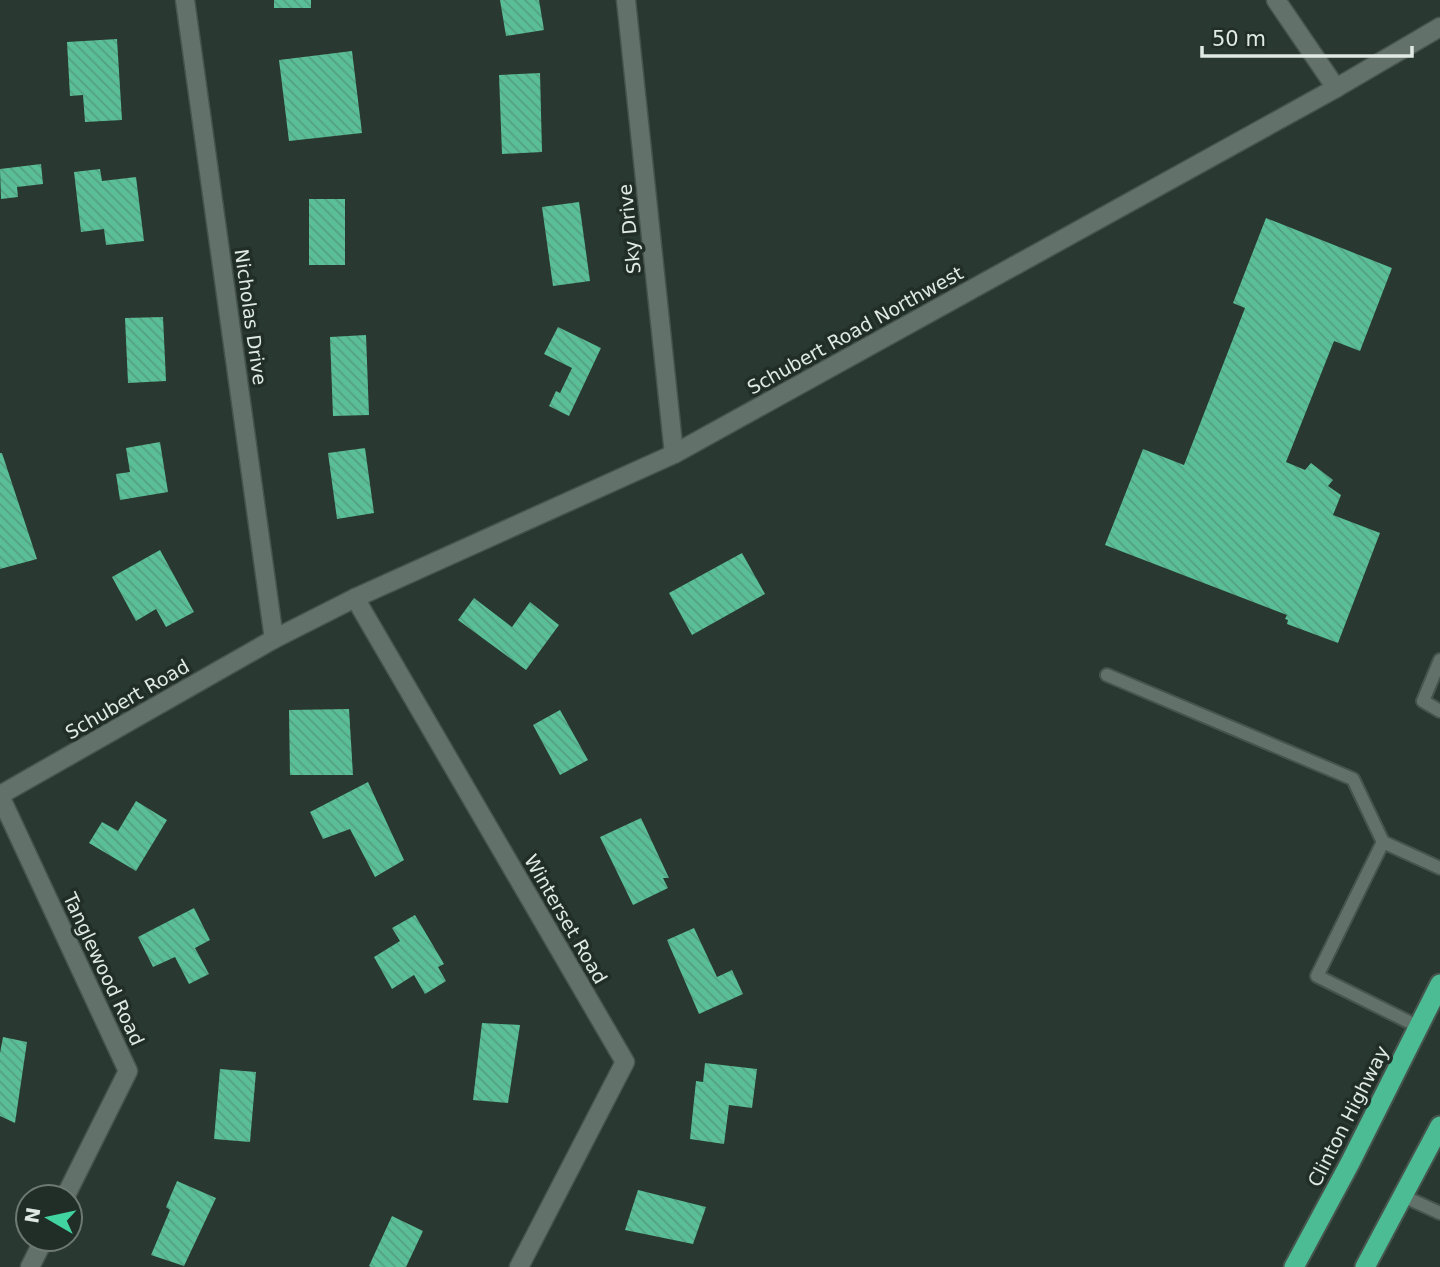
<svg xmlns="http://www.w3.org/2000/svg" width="1440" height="1267" font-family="'DejaVu Sans',sans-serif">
<defs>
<pattern id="building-back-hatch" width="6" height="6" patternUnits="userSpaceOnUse" patternTransform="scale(1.75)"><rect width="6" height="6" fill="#5abe97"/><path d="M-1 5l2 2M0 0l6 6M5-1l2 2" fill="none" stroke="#54a082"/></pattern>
</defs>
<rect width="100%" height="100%" fill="#293831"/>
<!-- building -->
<g fill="url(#building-back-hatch)">
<rect x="274" y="0" width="37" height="8"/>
<path d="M 500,0 L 539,0 L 544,30 L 506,36 Z"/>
<path d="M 117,39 L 122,120 L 85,122 L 83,95 L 70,96 L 67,42 Z"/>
<path d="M 352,51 L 362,133 L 289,141 L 279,60 Z"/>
<path d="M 540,73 L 542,152 L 502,154 L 499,75 Z"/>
<path d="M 41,164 L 43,184 L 17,187 L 18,197 L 1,199 L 0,169 Z"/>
<path d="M 100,169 L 102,181 L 136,177 L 144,241 L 106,245 L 104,229 L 81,232 L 74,172 Z"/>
<rect x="309" y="199" width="36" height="66"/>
<path d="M 579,202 L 590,281 L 553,286 L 542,207 Z"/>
<path d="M 1266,218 L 1392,268 L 1360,351 L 1334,341 L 1286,462 L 1305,470 L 1311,463 L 1333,480 L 1328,486 L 1341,495 L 1333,515 L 1380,533 L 1338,643 L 1287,624 L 1288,620 L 1285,619 L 1287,615 L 1105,545 L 1143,449 L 1184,465 L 1245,308 L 1233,303 Z"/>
<path d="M 163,317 L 166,381 L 128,383 L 125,318 Z"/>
<path d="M 558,327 L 601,348 L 569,416 L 549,406 L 556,391 L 560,393 L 572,368 L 544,354 Z"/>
<path d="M 366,335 L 369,415 L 333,416 L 330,337 Z"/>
<path d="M 160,442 L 168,492 L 120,500 L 116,474 L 130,472 L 126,448 Z"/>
<path d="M 365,448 L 374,513 L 337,519 L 328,453 Z"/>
<path d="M 0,453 L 2,453 L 37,559 L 0,569 Z"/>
<path d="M 160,550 L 194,612 L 166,627 L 156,609 L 136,621 L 112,577 Z"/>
<path d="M 742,553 L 765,594 L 692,635 L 669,593 Z"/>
<path d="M 474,598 L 512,627 L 530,602 L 559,625 L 526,670 L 458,620 Z"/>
<path d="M 349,709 L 353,775 L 290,775 L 289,710 Z"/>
<path d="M 560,710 L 588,760 L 560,775 L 533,725 Z"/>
<path d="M 368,782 L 404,860 L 375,877 L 350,829 L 323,839 L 310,812 Z"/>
<path d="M 136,801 L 167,820 L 136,871 L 89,843 L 102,822 L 118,831 Z"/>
<path d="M 641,818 L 669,878 L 663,878 L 668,888 L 633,905 L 600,837 Z"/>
<path d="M 194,908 L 210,940 L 195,948 L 209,974 L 189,984 L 175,957 L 153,967 L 138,937 Z"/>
<path d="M 415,915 L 444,964 L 438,967 L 446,981 L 425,994 L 414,975 L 392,989 L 374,957 L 400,941 L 392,928 Z"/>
<path d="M 694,928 L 717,977 L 732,970 L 743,994 L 699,1014 L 667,940 Z"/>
<path d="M 482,1023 L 520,1025 L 508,1103 L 473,1100 Z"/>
<path d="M 3,1037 L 27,1042 L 15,1123 L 0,1116 L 0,1053 Z"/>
<path d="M 705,1063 L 757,1069 L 752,1108 L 729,1105 L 724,1144 L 690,1139 L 696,1081 L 703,1082 Z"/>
<path d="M 220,1069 L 256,1072 L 250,1142 L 214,1139 Z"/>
<path d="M 177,1181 L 216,1198 L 184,1266 L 151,1255 L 170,1210 L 166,1207 Z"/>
<path d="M 638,1190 L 706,1207 L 693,1244 L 625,1230 Z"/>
<path d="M 392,1216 L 423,1231 L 406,1267 L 371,1267 L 369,1266 Z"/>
</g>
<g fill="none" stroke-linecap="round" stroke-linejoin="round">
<!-- service casing -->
<g stroke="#47544e" stroke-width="16">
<g id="service">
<path d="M 1440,660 L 1423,701 L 1440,711"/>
<path d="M 1107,675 L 1353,779 L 1383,842"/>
<path d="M 1419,1027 L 1317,976 L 1383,842 L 1440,868"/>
<path d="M 1403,1196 L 1440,1213"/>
</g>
</g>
<!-- minor casing -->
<g stroke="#47544e" stroke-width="21">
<g id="minor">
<path d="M 185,0 L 274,639"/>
<path d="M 626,0 L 674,454"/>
<path d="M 1276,0 L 1336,88"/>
<path d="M 355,598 L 625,1062 L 519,1267"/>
<path d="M 0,795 L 274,639 L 355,598 L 674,454 L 1336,88 L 1440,27"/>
<path d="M 0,796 L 128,1071 L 65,1197"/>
<path d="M 30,1267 L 44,1239"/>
</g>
</g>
<!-- trunk casing -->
<g stroke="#47544e" stroke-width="23">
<g id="trunk">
<path d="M 1294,1267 L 1350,1163 L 1440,984"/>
<path d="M 1365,1267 L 1440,1126"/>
</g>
</g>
<!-- service -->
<use href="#service" stroke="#62726a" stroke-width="12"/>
<!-- minor -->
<use href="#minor" stroke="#62726a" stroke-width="18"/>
<!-- trunk -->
<use href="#trunk" stroke="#4bbc94" stroke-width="19"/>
</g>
<g text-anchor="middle" stroke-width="7" stroke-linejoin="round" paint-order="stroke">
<!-- street labels -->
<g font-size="19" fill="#e0e9e5" stroke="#202e27">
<text transform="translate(629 229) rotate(-96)" y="7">Sky Drive</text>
<text transform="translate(251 317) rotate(82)" y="7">Nicholas Drive</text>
<text transform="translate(855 330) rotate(-29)" y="7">Schubert Road Northwest</text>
<text transform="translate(127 699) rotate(-30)" y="7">Schubert Road</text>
<text transform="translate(566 919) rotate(60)" y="7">Winterset Road</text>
<text transform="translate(104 969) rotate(65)" y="7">Tanglewood Road</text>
<text transform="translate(1348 1116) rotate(-63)" y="7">Clinton Highway</text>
</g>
</g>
<!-- north arrow -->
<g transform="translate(49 1218) rotate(279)"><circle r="33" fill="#202e27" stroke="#6d7973" stroke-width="2"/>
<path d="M0-5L12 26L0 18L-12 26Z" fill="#41d4a1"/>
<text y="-10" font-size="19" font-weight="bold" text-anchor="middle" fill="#e0e9e5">N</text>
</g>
<!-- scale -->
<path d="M1202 46v10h210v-10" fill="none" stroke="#e0e9e5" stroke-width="3.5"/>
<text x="1212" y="46" font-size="21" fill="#e0e9e5" stroke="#202e27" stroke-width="5" paint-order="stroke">50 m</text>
</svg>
